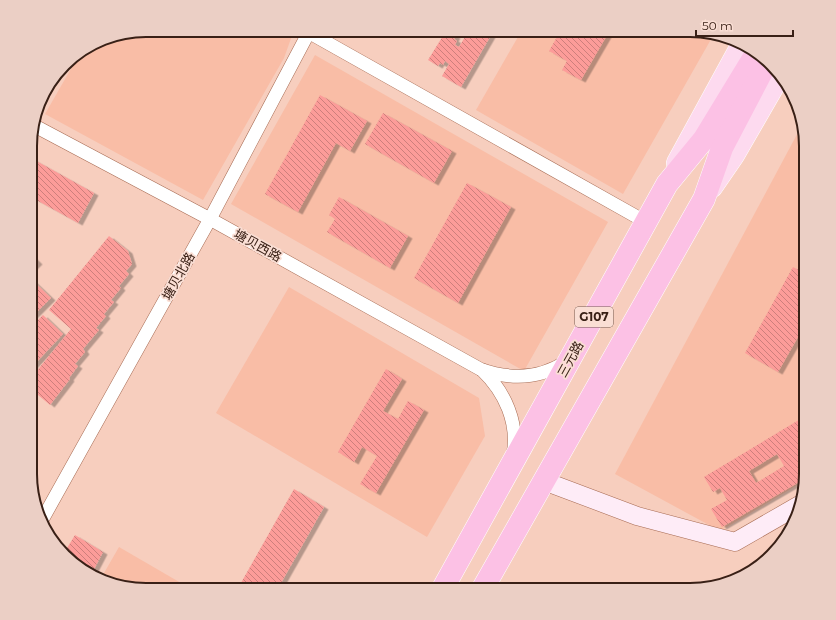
<svg xmlns="http://www.w3.org/2000/svg" width="836" height="620" font-family="Montserrat,'Noto Sans SC',sans-serif">
<defs>
<pattern id="building-back-hatch" width="6" height="6" patternUnits="userSpaceOnUse"><rect width="6" height="6" fill="#fc9c99"/><path d="M-1 5l2 2M0 0l6 6M5-1l2 2" fill="none" stroke="#cd7f7c"/></pattern>
<filter id="shadow"><feDropShadow dx="4.5" dy="2.5" stdDeviation="0" flood-color="#0004"/></filter>
</defs>
<rect width="100%" height="100%" fill="#f7cebe"/>
<!-- built -->
<g fill="#f9bda6">
<path d="M 146,30 L 294,30 L 284,58 L 203,200 L 45,114 L 80,53 L 109,36 Z"/>
<path d="M 522,30 L 697,30 L 714,34 L 623,194 L 476,110 Z"/>
<path d="M 315,55 L 608,222 L 524,371 L 231,204 Z"/>
<path d="M 802,125 L 806,139 L 806,480 L 720,531 L 615,474 Z"/>
<path d="M 289,287 L 479,398 L 485,436 L 427,537 L 216,413 Z"/>
<path d="M 119,547 L 193,590 L 139,590 L 102,581 L 100,580 Z"/>
</g>
<!-- building -->
<g fill="url(#building-back-hatch)" fill-rule="evenodd" filter="url(#shadow)">
<path d="M 469,30 L 494,30 L 461,87 L 442,76 L 449,64 L 445,61 L 443,65 L 440,63 L 438,66 L 428,60 L 446,31 L 456,36 L 454,39 L 457,41 L 455,45 L 459,47 Z"/>
<path d="M 561,30 L 610,30 L 581,80 L 562,70 L 567,61 L 549,51 Z"/>
<path d="M 320,95 L 367,121 L 350,151 L 336,143 L 298,212 L 265,194 Z"/>
<path d="M 383,113 L 452,151 L 434,183 L 365,144 Z"/>
<path d="M 31,158 L 94,193 L 78,223 L 31,197 Z"/>
<path d="M 467,183 L 511,207 L 458,303 L 414,278 Z"/>
<path d="M 339,197 L 408,236 L 390,268 L 327,232 L 335,219 L 329,215 Z"/>
<path d="M 109,236 L 128,251 L 132,264 L 126,271 L 129,274 L 119,286 L 121,288 L 111,300 L 114,302 L 104,314 L 106,316 L 96,328 L 99,330 L 83,349 L 85,352 L 75,364 L 78,366 L 69,378 L 70,379 L 50,405 L 31,389 L 31,378 L 71,329 L 49,310 Z"/>
<path d="M 31,255 L 38,262 L 31,269 Z"/>
<path d="M 793,267 L 806,274 L 806,323 L 778,372 L 745,353 Z"/>
<path d="M 31,279 L 51,298 L 31,318 Z"/>
<path d="M 43,315 L 63,334 L 31,368 L 31,327 Z"/>
<path d="M 386,369 L 402,379 L 383,411 L 398,419 L 408,401 L 424,410 L 376,493 L 360,484 L 377,456 L 362,447 L 354,462 L 338,452 Z"/>
<path d="M 802,418 L 806,425 L 806,437 L 804,439 L 806,442 L 806,478 L 722,527 L 711,509 L 727,500 L 720,488 L 713,492 L 704,477 ZM 777,454 L 784,466 L 756,483 L 749,471 Z"/>
<path d="M 294,489 L 324,507 L 277,590 L 237,590 Z"/>
<path d="M 75,535 L 103,552 L 91,575 L 75,566 L 64,553 Z"/>
</g>
<g fill="none" stroke-linecap="round" stroke-linejoin="round">
<!-- street casing -->
<g stroke="#a76b53" stroke-width="14">
<g id="street">
<path d="M 310,33 L 646,222"/>
<path d="M 33,125 L 210,219 L 480,369 C 510,380 540,379 567,361"/>
<path d="M 482,370 C 505,392 519,423 513,455"/>
<path d="M 42,520 L 210,219 L 310,30"/>
</g>
</g>
<!-- secondary casing -->
<g stroke="#a76b53" stroke-width="19">
<path id="secondary" d="M 544,481 L 637,516 L 735,542 L 801,504"/>
</g>
<!-- primary casing -->
<g stroke="#fff" stroke-width="22">
<g id="primary">
<path d="M 677,163 L 742,44"/>
<path d="M 712,187 L 734,155 L 779,77"/>
</g>
</g>
<!-- highway casing -->
<g stroke="#fff" stroke-width="23">
<g id="highway">
<path d="M 442,590 L 667,184 L 704,139 L 757,52"/>
<path d="M 482,590 L 704,199 L 722,148 L 766,64"/>
</g>
</g>
<!-- street -->
<use href="#street" stroke="#fff" stroke-width="13"/>
<!-- secondary -->
<use href="#secondary" stroke="#feecf7" stroke-width="18"/>
<!-- primary -->
<use href="#primary" stroke="#fddaef" stroke-width="21"/>
<!-- highway -->
<use href="#highway" stroke="#fcc1e5" stroke-width="22"/>
</g>
<g text-anchor="middle" stroke-width="3.5" stroke-linejoin="round" paint-order="stroke">
<!-- shield labels -->
<rect fill="#faded4" stroke="#73594f" stroke-width="1" x="575" y="307" width="38" height="20" rx="3"/>
<g font-size="12" font-weight="bold" fill="#392016">
<text x="594" y="321">G107</text>
</g>
<!-- street labels -->
<g font-size="13" fill="#392016" stroke="#faded4">
<text transform="translate(258 245) rotate(29)" y="5">塘贝西路</text>
<text transform="translate(178 276) rotate(-61)" y="5">塘贝北路</text>
<text transform="translate(570 359) rotate(-61)" y="5">三元路</text>
</g>
</g>
<!-- crop -->
<path d="M0 0H836V620H0ZM146 37H690A109 109 0 0 1 799 146V474A109 109 0 0 1 690 583H146A109 109 0 0 1 37 474V146A109 109 0 0 1 146 37Z" fill="#ebcfc5" fill-rule="evenodd"/>
<path fill="none" stroke="#392016" stroke-width="2" d="M146 37H690A109 109 0 0 1 799 146V474A109 109 0 0 1 690 583H146A109 109 0 0 1 37 474V146A109 109 0 0 1 146 37Z"/>
<!-- scale -->
<path d="M696 30v6h97v-6" fill="none" stroke="#392016" stroke-width="2"/>
<text x="702" y="30" font-size="12" fill="#392016" stroke="#faded4" stroke-width="3" paint-order="stroke">50 m</text>
</svg>
